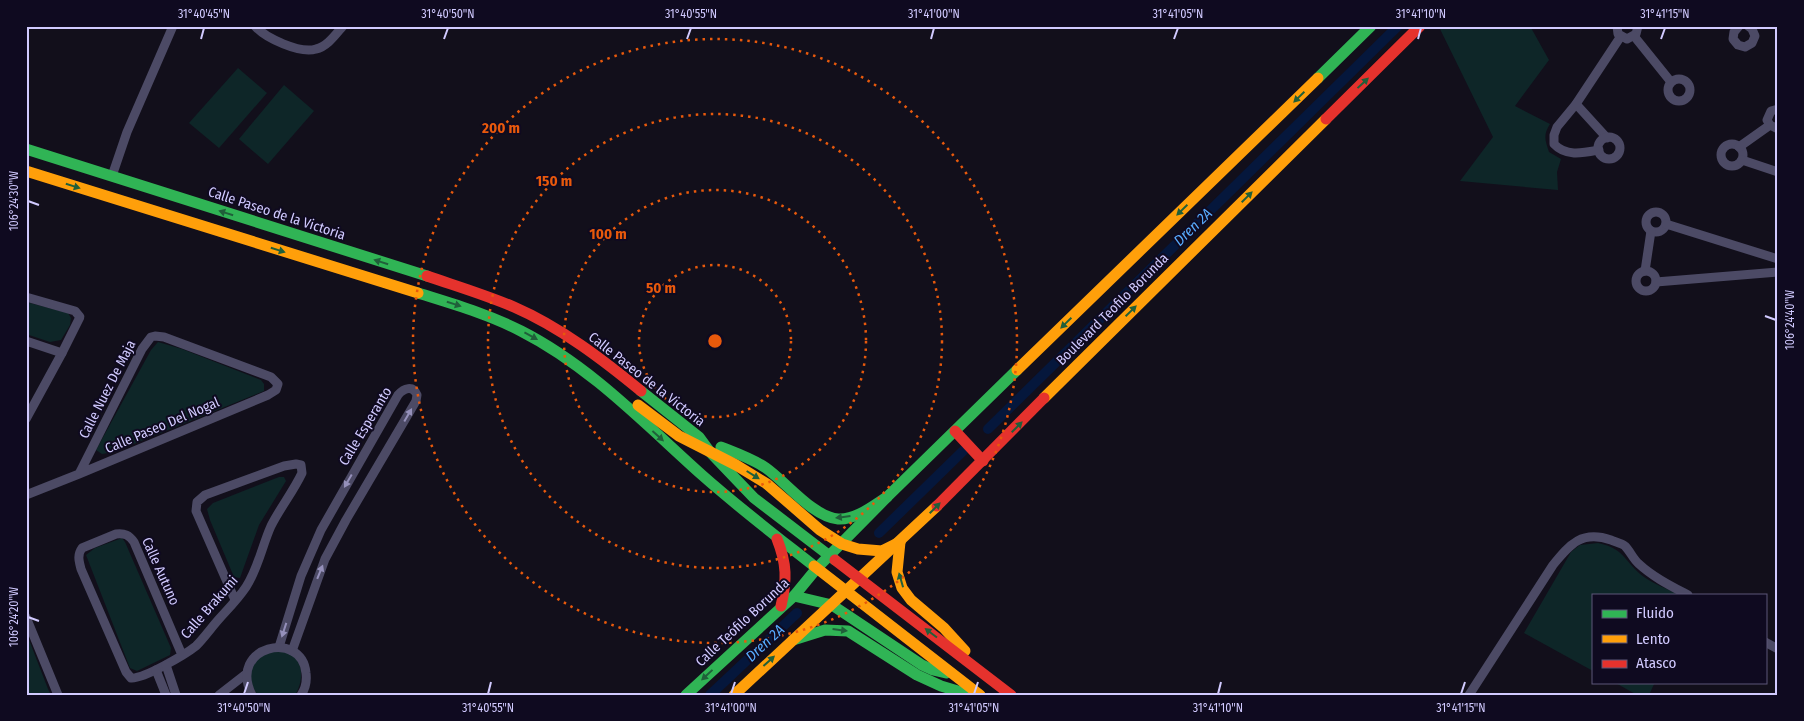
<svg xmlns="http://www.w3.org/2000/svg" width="1804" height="721" font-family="'Fira Sans Condensed',sans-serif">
<rect width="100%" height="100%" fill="#120f1b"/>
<!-- green -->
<g fill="#0e2628">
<path d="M 1443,26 L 1530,26 L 1549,60 L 1515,106 L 1550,124 C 1543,135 1545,140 1549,152 L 1561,159 L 1557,172 L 1558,190 L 1460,181 L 1493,137 L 1440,29 Z"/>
<path d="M 238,68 L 267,93 L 219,148 L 189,123 Z"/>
<path d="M 284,85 L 314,111 L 268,164 L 239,139 Z"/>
<path d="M 26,302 L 68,313 L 71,318 L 70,325 L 61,340 L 50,342 L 26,334 Z"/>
<path d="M 158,342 L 182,349 L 261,380 L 264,384 L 264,391 L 114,452 L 102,454 L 96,450 L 151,350 Z"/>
<path d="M 279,477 L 284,477 L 286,481 L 259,525 L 240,578 L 234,577 L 210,520 L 207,509 L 213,503 Z"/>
<path d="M 122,538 L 125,542 L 171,648 L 170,655 L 137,671 L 130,668 L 86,555 L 95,548 Z"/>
<path d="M 1598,543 C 1626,549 1624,562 1644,577 C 1654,584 1668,589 1679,595 L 1593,595 L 1593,671 L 1524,633 L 1571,552 L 1580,545 Z"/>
<path d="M 26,632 L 48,689 L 51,695 L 26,695 Z"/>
<path d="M 269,652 C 273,652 280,651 285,652 C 305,657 304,681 295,695 L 258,695 C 250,687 248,670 255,661 C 258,657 265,655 269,652 Z"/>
<path d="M 1614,682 L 1655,682 L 1649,695 L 1637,695 Z"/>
</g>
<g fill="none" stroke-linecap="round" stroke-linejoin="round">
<!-- canal -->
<g stroke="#05173c" stroke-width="10">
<path d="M 988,429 L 1398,26"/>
<path d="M 879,533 L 963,451"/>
<path d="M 710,695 L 797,613"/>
</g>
<!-- street -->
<g stroke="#4c4a65" stroke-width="9">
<path d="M 255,26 C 265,38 300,54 316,49 C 327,47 336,34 343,26"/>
<path d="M 1617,26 L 1618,34 L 1627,39 L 1636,34 L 1638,26"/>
<path d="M 1739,26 L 1734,32 L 1733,39 L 1738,45 L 1745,47 L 1752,43 L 1755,36 L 1752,29 L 1748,26"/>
<path d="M 1634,36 L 1671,82"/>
<circle cx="1679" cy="90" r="11"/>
<path d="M 1576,104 L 1607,138"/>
<path d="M 1778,109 L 1771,111 L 1767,120 L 1770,125 L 1778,129"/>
<circle cx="1609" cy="148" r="11"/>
<circle cx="1732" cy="155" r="11"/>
<path d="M 1739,147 L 1770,125"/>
<path d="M 1599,150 C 1583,153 1566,157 1554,144 L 1554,135 L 1557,127 L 1576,104 L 1621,36"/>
<path d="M 1742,160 L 1778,172"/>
<path d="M 112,176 L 127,132 L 173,26"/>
<circle cx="1656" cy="222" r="10"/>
<path d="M 1666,224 L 1778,259"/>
<circle cx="1646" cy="281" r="10"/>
<path d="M 1645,271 L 1651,231"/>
<path d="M 1656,282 L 1778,272"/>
<path d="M 26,297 L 75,311 L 80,317 L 62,353 L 26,419"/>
<path d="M 26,341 L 62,353"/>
<path d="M 26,495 L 79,474 L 268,395 L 276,390 L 278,384 L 271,377 L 164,337 L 155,336 L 151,337 L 142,349 L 79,474"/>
<path d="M 26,617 L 58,695"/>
<path d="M 1765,642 L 1778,649"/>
<path d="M 279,647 L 301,576 L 321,530 L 398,395 C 404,388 413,385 417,395 L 416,401 L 346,520 L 325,559 L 292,651"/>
<path d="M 182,655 L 134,542 C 129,535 125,533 116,534 L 82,548 C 77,555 79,561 81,569 L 126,672 L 131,678 C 144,679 186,654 196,646 C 204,638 211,628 219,619 C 228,609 238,599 246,587 C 258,569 262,546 271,526 C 280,508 293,492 302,473 L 301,465 L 296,464 L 284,466 L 205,495 L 197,502 L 196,511 L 235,600"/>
<path d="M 166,665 L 176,695"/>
<path d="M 156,670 L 166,695"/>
<path d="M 219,695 L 246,674"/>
<path d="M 252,695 C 227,646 302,629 306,673 C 307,681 306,688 301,695"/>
<path d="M 1469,695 L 1553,565 C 1570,544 1582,530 1611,540 C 1615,542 1621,543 1625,546 C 1630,551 1633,559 1639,564 C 1653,577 1671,586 1688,595"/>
</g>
<!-- fast -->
<g stroke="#30b455" stroke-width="11">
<path d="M 1318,78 L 1371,26"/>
<path d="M 26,149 L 427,276"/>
<path d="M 418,293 C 453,304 488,314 521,331 C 590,366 645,424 702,475 C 738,507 776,536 814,566"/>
<path d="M 641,391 L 699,437 L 710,452 L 754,498 L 835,560"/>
<path d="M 721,447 C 736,453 753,459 766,468 C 786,482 813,517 838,519 C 856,520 873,506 887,497"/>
<path d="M 794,596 L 832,605 L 922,665 L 933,670 L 946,673"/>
<path d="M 793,640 L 825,630 L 848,631 L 917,675 L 941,686 L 971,695"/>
<path d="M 686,695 L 794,596 L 817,568 L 887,497 L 1017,370"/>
</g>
<!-- slow -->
<g stroke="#ff9f0a" stroke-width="11">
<path d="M 26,171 L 418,293"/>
<path d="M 1017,370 L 1318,78"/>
<path d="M 1044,398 L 1326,119"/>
<path d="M 638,405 L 679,436 L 736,465 L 767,484 L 820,530 L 842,544 L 858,549 L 882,551 L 900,542"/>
<path d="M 900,542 L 897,572 L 902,588 L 911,600 L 944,628 L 965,651"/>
<path d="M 814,566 L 980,695"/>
<path d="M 734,695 L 937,506"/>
</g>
<!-- jam -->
<g stroke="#e5322d" stroke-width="11">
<path d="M 1326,119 L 1420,26"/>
<path d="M 427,276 C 456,286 486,295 514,307 C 560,327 602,359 641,391"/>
<path d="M 955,431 L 983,461"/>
<path d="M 937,506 L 1044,398"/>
<path d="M 777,539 C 787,564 787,580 781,606"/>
<path d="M 835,560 L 1011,695"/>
</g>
</g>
<!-- one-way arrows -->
<defs><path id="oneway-solid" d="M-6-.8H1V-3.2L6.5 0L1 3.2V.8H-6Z" transform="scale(1.25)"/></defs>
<g fill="#205f3a">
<use href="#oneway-solid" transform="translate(1363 83) rotate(-43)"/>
<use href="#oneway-solid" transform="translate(1299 97) rotate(136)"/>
<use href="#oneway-solid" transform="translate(73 186) rotate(17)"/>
<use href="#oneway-solid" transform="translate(1247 197) rotate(-45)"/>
<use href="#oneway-solid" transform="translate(1182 210) rotate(136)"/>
<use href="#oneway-solid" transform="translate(226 213) rotate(-162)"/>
<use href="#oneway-solid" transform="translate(278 250) rotate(17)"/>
<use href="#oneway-solid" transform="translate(381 262) rotate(-162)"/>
<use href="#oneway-solid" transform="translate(454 304) rotate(17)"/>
<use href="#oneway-solid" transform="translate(1131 311) rotate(-44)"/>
<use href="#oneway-solid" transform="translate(1066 323) rotate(136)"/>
<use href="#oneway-solid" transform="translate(531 336) rotate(29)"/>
<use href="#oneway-solid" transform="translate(1017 427) rotate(-45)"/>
<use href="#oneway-solid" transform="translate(658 436) rotate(42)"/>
<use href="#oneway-solid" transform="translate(753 475) rotate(32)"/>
<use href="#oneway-solid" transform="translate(935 508) rotate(-45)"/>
<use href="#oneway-solid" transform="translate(843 517) rotate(173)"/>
<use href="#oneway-solid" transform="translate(901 580) rotate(-106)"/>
<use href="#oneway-solid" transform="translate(840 630) rotate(7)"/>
<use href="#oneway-solid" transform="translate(931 633) rotate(-143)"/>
<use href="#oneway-solid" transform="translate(769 661) rotate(-42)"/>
<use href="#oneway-solid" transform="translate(707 675) rotate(137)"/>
</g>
<g fill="#9590ba">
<use href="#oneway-solid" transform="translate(408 415) rotate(-60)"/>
<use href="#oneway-solid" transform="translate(348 481) rotate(120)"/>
<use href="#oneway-solid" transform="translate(320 572) rotate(-68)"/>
<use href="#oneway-solid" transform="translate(284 630) rotate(108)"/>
</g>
<!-- ticks -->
<path fill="none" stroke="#d1caff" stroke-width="2" d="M 201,39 L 204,28M 444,39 L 448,28M 687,39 L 691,28M 931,39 L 934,28M 1174,39 L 1178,28M 1418,39 L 1421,28M 1661,39 L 1665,28M 28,201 L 39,205M 1765,316 L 1776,320M 28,617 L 39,621M 244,694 L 248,682M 488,694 L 491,682M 731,694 L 735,682M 974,694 L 978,682M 1218,694 L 1221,682M 1461,694 L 1465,682"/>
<!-- distance rings -->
<g fill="none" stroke="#e8590c" stroke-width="2.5" stroke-dasharray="2.5 5">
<circle cx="715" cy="341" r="76"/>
<circle cx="715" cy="341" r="151"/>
<circle cx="715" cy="341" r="227"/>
<circle cx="715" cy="341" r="302"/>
</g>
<g text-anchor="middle" stroke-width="4" stroke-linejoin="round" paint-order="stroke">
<!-- street labels -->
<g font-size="14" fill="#d1caff" stroke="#0f0a20">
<text transform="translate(277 213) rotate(18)" y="5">Calle Paseo de la Victoria</text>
<text transform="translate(1112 309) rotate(-45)" y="5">Boulevard Teofilo Borunda</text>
<text transform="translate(647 379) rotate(38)" y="5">Calle Paseo de la Victoria</text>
<text transform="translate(107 389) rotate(-63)" y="5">Calle Nuez De Maja</text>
<text transform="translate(162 425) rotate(-23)" y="5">Calle Paseo Del Nogal</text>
<text transform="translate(365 426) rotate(-59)" y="5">Calle Esperanto</text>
<text transform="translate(161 571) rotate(66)" y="5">Calle Autuno</text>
<text transform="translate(209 607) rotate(-49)" y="5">Calle Brakumi</text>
<text transform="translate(742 622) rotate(-43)" y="5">Calle Teófilo Borunda</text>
</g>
<!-- water labels -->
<g font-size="15" font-style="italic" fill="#58acff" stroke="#0f0a20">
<text transform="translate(1193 227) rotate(-44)" y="5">Dren 2A</text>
<text transform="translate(765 643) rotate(-43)" y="5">Dren 2A</text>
</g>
</g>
<circle cx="715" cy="341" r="8" fill="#e8590c" stroke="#0f0a20" stroke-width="2.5"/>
<g font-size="15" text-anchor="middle" font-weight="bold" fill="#e8590c" stroke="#0f0a20" stroke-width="4" stroke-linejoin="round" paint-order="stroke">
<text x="501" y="133">200 m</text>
<text x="554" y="186">150 m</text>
<text x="608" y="239">100 m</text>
<text x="661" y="293">50 m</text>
</g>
<!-- border -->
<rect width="1804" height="721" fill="none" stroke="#0f0a20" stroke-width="55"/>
<!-- legend -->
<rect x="1592" y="594" width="175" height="90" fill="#0f0a20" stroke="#5d5779"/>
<rect x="1602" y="610" width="25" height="8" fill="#30b455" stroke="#5d5779"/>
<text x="1636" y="618" font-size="15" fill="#d1caff">Fluido</text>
<rect x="1602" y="635" width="25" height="8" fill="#ff9f0a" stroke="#5d5779"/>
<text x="1636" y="644" font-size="15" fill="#d1caff">Lento</text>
<rect x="1602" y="660" width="25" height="8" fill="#e5322d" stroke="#5d5779"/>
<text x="1636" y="668" font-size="15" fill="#d1caff">Atasco</text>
<rect x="28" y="28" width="1748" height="666" fill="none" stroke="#d1caff" stroke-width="2"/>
<g font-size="12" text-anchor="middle" fill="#d1caff">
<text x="204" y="18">31°40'45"N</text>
<text x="448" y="18">31°40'50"N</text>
<text x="691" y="18">31°40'55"N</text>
<text x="934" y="18">31°41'00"N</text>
<text x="1178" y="18">31°41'05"N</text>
<text x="1421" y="18">31°41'10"N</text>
<text x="1665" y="18">31°41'15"N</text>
<text transform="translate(14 201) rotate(-90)" y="4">106°24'30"W</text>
<text transform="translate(1790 320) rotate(-90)" y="4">106°24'40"W</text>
<text transform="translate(14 617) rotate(-90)" y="4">106°24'20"W</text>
<text x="244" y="712">31°40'50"N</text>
<text x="488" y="712">31°40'55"N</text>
<text x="731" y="712">31°41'00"N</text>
<text x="974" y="712">31°41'05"N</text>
<text x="1218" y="712">31°41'10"N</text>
<text x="1461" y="712">31°41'15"N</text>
</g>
</svg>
